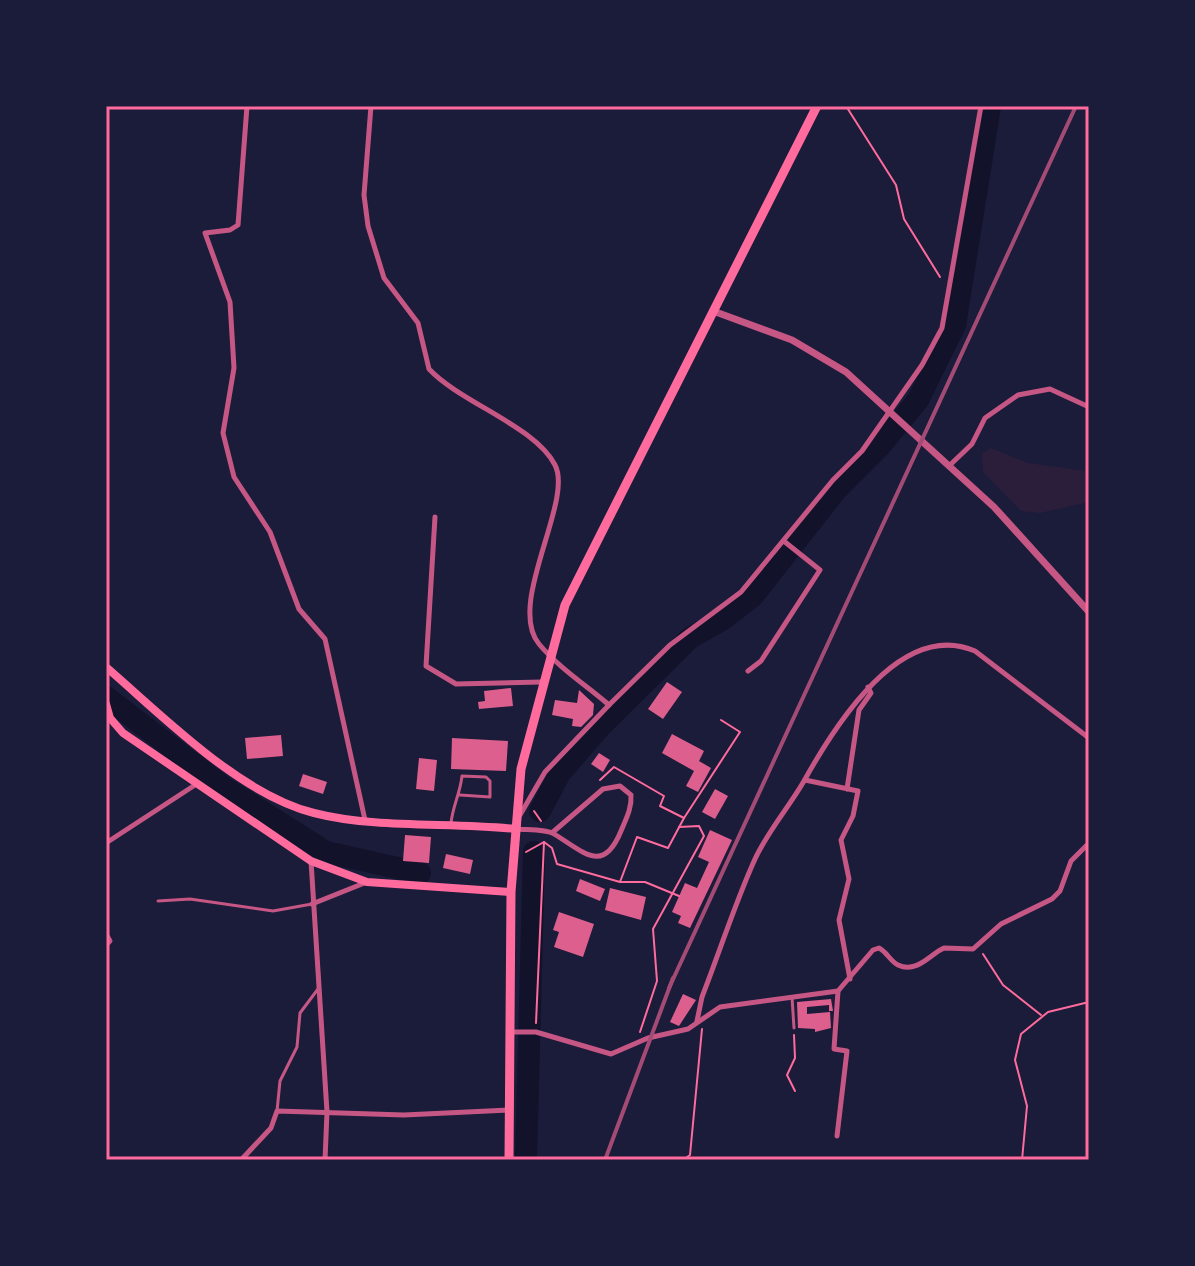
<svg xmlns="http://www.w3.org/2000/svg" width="1195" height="1266" font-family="'Fira Sans Condensed',sans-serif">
<rect width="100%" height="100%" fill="#1b1b3a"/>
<!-- green -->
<path fill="#2a1e3b" d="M 991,448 L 1028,463 L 1087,471 L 1089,502 L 1040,513 L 1021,511 L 983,472 L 982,453 Z"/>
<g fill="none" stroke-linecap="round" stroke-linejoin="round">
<!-- river -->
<g stroke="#12122b" stroke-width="22">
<path d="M 106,697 L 222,786 L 326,852 L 420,873"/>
<path d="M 540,811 L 560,773 L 600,727 L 690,638 L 722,620 L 753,596 L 837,489 L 880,446 L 918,400 L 955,325 L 990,106"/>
<path d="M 526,1160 L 534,852"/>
</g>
</g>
<!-- building -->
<g fill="#dd5f8e">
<path d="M 667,682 L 682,692 L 663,719 L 648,709 Z"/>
<path d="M 511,688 L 513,706 L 479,709 L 478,702 L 485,701 L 484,691 Z"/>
<path d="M 579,690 L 594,704 L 593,715 L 581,727 L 572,726 L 573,719 L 552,715 L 555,700 L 577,703 Z"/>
<path d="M 672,734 L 704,751 L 699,761 L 711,768 L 698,792 L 686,786 L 694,771 L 662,753 Z"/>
<path d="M 281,735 L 283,756 L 247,759 L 245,738 Z"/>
<path d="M 452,738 L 508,741 L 506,771 L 451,769 Z"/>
<path d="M 599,753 L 610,760 L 603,772 L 591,764 Z"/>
<path d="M 419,758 L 437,760 L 434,791 L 416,789 Z"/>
<path d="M 303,774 L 327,782 L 323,794 L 299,786 Z"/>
<path d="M 715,789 L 728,796 L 715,819 L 702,812 Z"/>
<path d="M 710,830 L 732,840 L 690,928 L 678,923 L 681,916 L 672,912 L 685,883 L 697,888 L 709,862 L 698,857 Z"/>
<path d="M 405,835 L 431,837 L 429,863 L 403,861 Z"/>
<path d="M 446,854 L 473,860 L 470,874 L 443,868 Z"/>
<path d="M 580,879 L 605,889 L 600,901 L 576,891 Z"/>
<path d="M 610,888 L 646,897 L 641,920 L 605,910 Z"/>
<path d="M 559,912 L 594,924 L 583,957 L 554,947 L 559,932 L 553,930 Z"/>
<path d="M 683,994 L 696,1000 L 679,1026 L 670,1022 Z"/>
<path d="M 831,999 L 833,1011 L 829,1011 L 829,1005 L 807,1007 L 807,1014 L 830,1012 L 831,1028 L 815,1032 L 815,1029 L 798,1028 L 797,1002 Z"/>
</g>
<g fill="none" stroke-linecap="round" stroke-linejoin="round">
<!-- path -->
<g stroke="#ff6b9d" stroke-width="2">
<path d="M 846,106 L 896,185 L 904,219 L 940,277"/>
<path d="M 534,811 L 541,821"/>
<path d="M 684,818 L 740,732 L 721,720"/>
<path d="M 526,852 L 544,842 L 552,848 L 557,864 L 620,882 L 637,837 L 668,848 L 684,818 L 660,806 L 664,796 L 614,767 L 600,780"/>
<path d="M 620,882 L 645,882 L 679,896"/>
<path d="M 983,954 L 1003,985 L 1041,1015"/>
<path d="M 536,1023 L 544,842"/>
<path d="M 640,1032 L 657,981 L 653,929 L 704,836 L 699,826 L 679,827"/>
<path d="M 794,1035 L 795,1058 L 787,1075 L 795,1091"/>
<path d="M 683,1160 L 690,1155 L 702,1029"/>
<path d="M 1022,1160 L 1027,1106 L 1015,1060 L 1021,1034 L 1048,1012 L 1089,1002"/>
</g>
<!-- service -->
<g stroke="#c65784" stroke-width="3">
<path d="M 451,823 C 453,805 460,794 462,776 L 486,777 L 490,781 L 490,797 L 460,795"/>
<path d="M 158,901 L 190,899 L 273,911 L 312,904"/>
<path d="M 792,997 L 794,1028"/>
<path d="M 277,1111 L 280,1081 L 297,1047 L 300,1013 L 318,989"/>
</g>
<!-- minor -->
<g stroke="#c65784" stroke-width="5">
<path d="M 247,106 L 238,225 L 230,230 L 205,233 L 230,302 L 234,368 L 223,433 L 234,477 L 270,532 L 299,609 L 325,639 L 365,820"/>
<path d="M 371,106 L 364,195 L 368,226 L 384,278 L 418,323 L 429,369 C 461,403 535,426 555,465 C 574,501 506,604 539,644 C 558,667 587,686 609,705"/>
<path d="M 950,465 L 972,444 L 985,418 L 1018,395 L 1050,389 L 1089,407"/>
<path d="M 435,517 L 426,666 L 456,684 L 542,682"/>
<path d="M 748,671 L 761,661 L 820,570 L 785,542"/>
<path d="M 805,780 L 858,791 L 853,816 L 841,840 L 849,879 L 839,920 L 850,979"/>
<path d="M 847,789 L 859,710 L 871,693 L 868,687"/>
<path d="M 520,815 L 545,772 L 609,705 L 670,645 L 741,592 L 833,480 L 862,451 L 922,365 L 942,328 L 981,106"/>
<path d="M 517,829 C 528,830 546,829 554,834 C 584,852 603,875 621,831 C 626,819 632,808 631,795 L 620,786 L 603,789 L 553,832"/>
<path d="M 106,843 L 195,785"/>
<path d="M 311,861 L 327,1112 L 325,1160"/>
<path d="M 312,904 L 367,882"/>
<path d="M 106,934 L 110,941 L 106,945"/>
<path d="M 697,1021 L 702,997 C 720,951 735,903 755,859 C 768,831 789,807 804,781 C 834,727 900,619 975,651 L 1089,738"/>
<path d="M 510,1032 L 536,1032 L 611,1054 L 648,1038 L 688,1029 L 720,1007 L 838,991 L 873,950 L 879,948 C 887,952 890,961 898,965 C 917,974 930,954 944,948 L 973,949 L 1001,924 L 1052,899 L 1060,891 L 1071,861 L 1089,843"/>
<path d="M 837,1136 L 847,1051 L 834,1049 L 838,991"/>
<path d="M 241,1160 L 271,1128 L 277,1111 L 404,1115 L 509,1110"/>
</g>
<!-- tertiary -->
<path stroke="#c65784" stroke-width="7" d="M 713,311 L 792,340 L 846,372 L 994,507 L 1089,612"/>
<!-- secondary -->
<g stroke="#ff6b9d" stroke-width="8">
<path d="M 106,667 C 164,717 239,794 314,813 C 376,829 451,822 515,829"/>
<path d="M 106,704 L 110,718 L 123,733 L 311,861 L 367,882 L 511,892"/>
</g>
<!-- trunk -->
<path stroke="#ff6b9d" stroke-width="9" d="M 509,1160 L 511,892 L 521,769 L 565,605 L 817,106"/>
<!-- rail -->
<g stroke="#a44b75" stroke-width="4">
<path d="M 669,988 L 1076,106"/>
<path d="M 605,1160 L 673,978"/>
</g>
</g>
<!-- border -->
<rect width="1195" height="1266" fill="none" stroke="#1b1b3a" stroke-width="216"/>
<rect x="108" y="108" width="979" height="1050" fill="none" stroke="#ff6b9d" stroke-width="3"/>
</svg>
